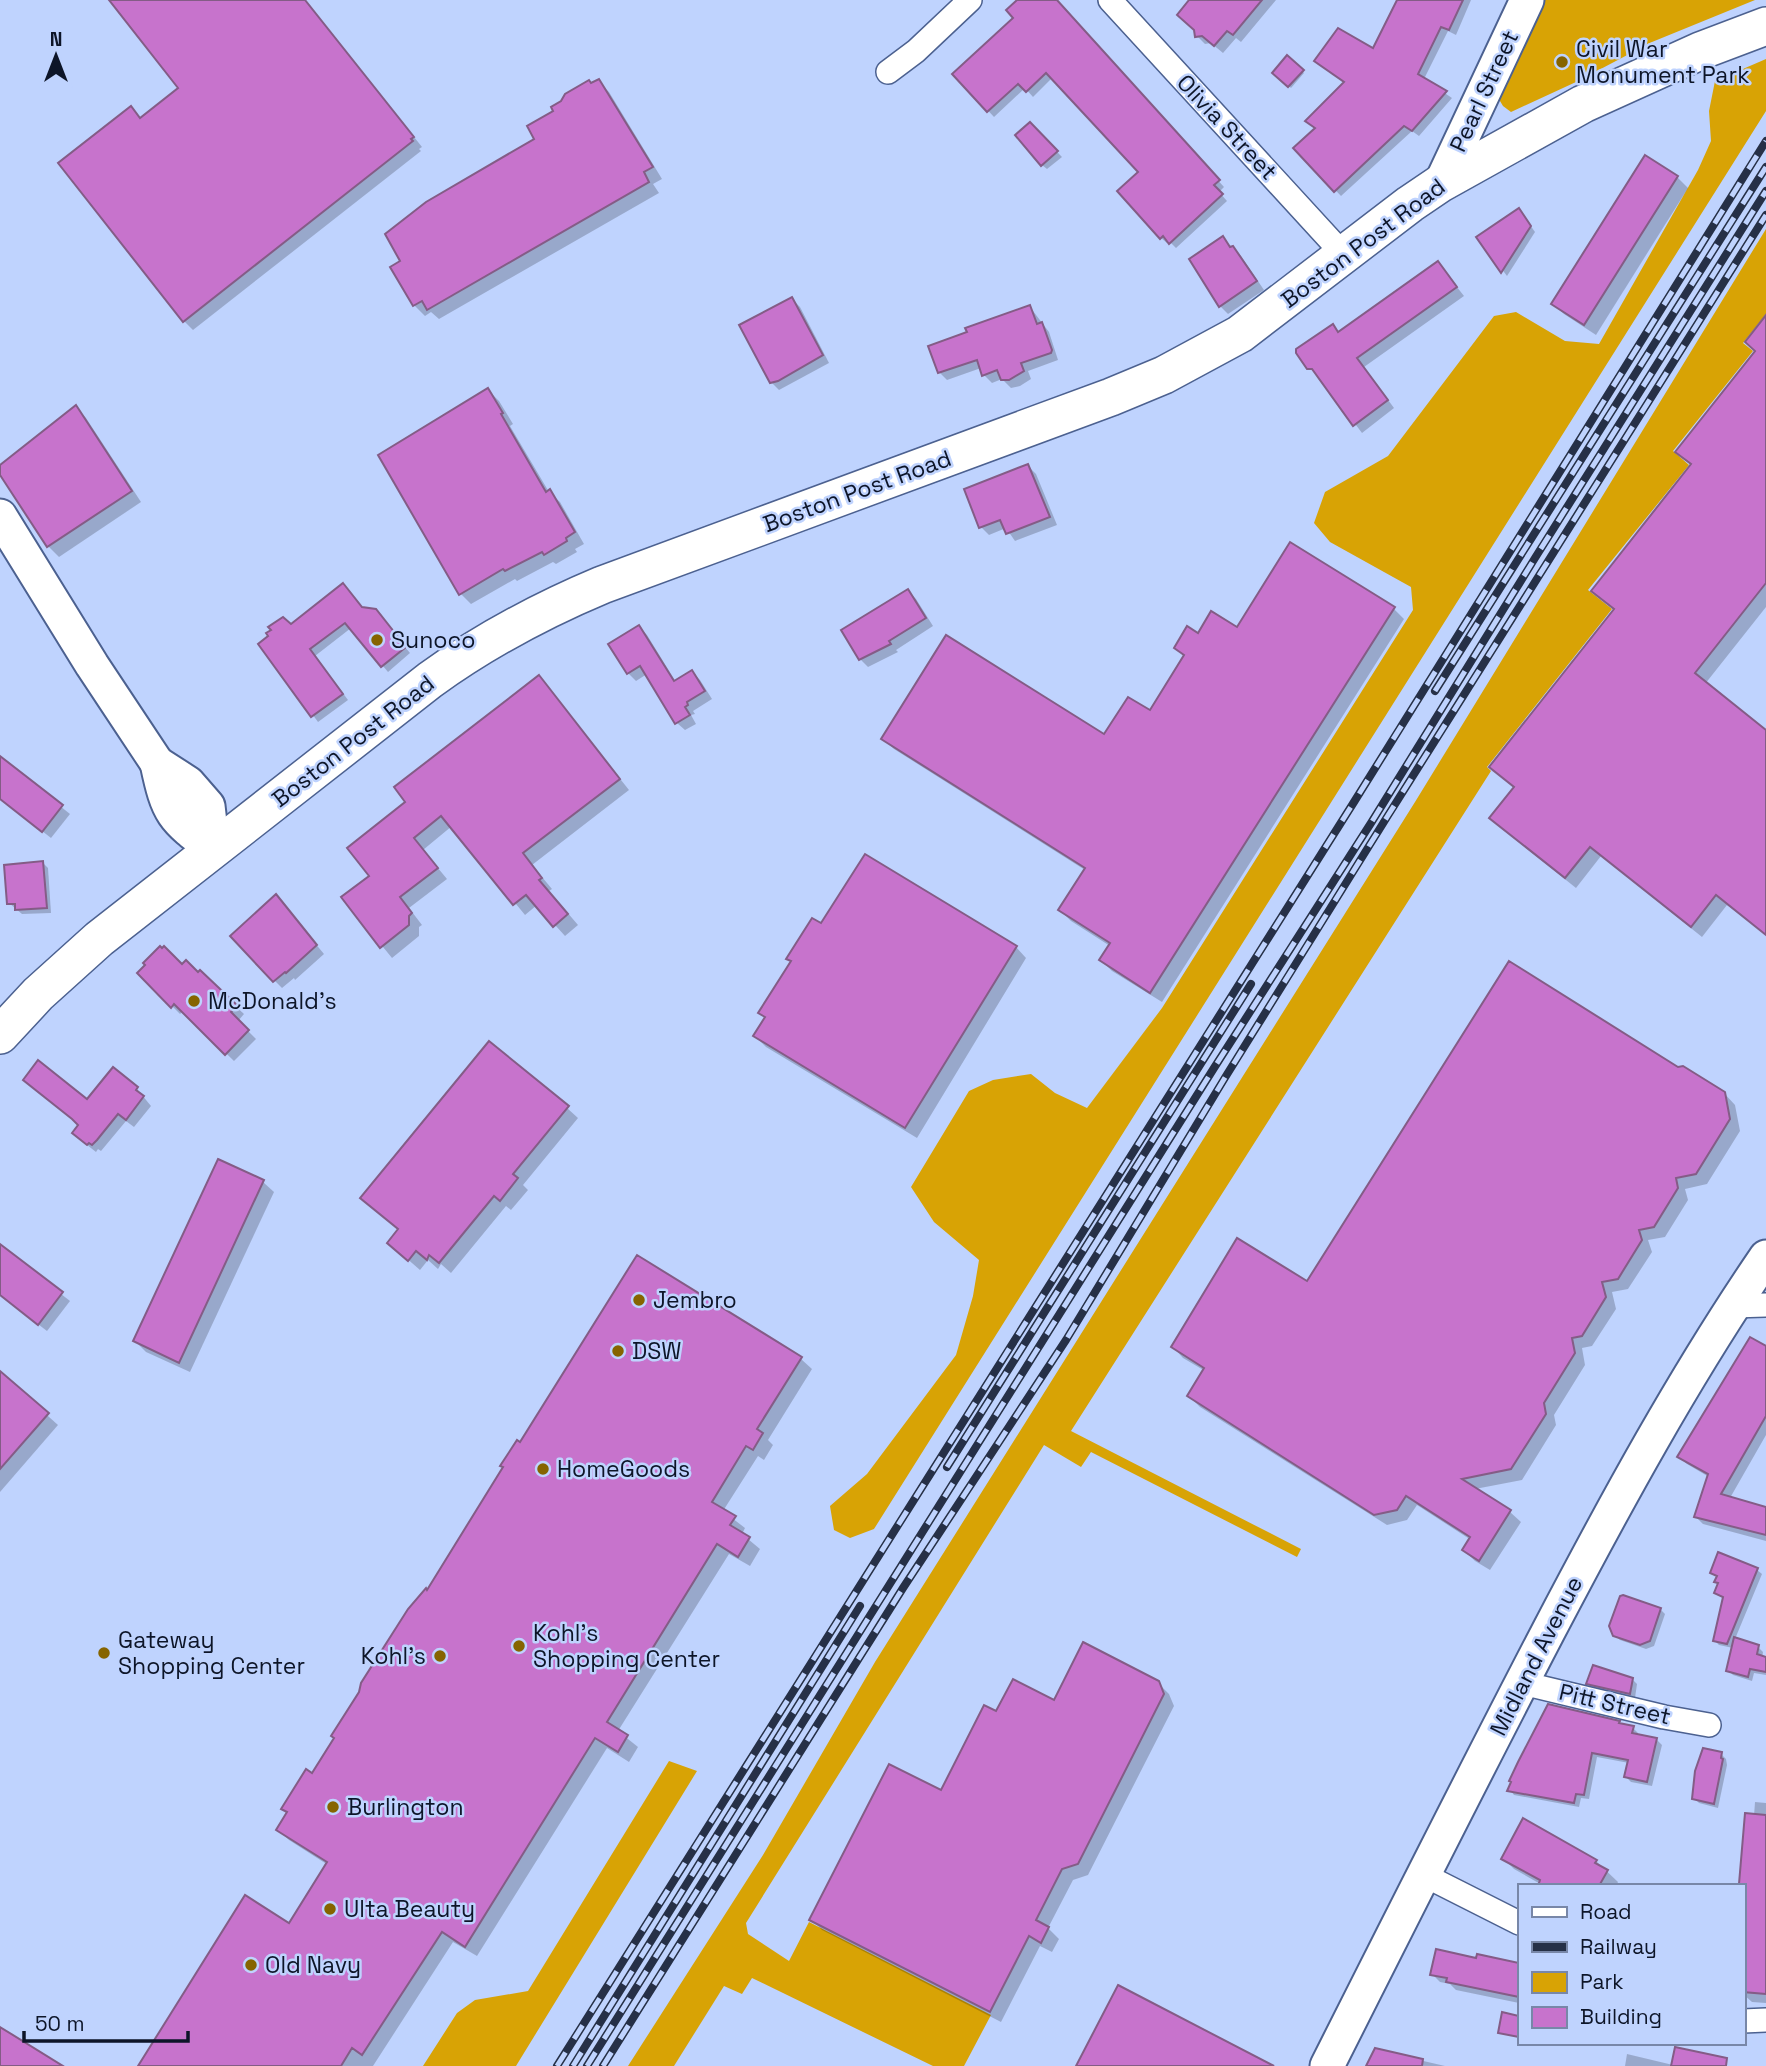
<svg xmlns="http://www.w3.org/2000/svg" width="1766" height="2066" font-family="'Space Grotesk',sans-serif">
<rect width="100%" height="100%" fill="#bfd3fe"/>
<!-- green -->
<g fill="#d8a305">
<path d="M 1539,0 L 1755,0 L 1652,42 L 1576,82 L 1511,112 L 1503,106 L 1497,96 Z"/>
<path d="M 1766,59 L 1766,111 L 874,1529 L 850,1538 L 834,1530 L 830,1506 L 867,1474 L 956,1355 L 973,1296 L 979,1260 L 934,1222 L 911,1187 L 969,1091 L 993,1080 L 1031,1074 L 1055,1093 L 1087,1108 L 1162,1008 L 1413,610 L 1411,587 L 1330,542 L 1314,523 L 1325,492 L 1388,456 L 1494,316 L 1516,312 L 1565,341 L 1599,344 L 1698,170 L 1711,141 L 1709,111 L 1715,81 Z"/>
<path d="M 1766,229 L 1766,314 L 1743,343 L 1753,351 L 1673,451 L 1689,465 L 1588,590 L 1612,609 L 1487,767 L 1491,771 L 1071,1431 L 1301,1549 L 1297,1557 L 1091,1452 L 1081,1467 L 1044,1445 L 746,1923 L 748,1934 L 789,1961 L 809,1922 L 991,2015 L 964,2066 L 933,2066 L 752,1978 L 742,1994 L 724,1986 L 674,2066 L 628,2066 L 763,1855 L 875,1662 L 1415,802 Z"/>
<path d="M 669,1761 L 697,1771 L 516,2066 L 423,2066 L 457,2013 L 475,2000 L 528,1991 Z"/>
</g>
<!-- shadow -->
<g fill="#0003">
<path d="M 109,0 L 305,0 L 422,147 L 419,149 L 421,151 L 193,330 L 184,321 L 130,108 L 141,119 L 181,88 Z"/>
<path d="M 1020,0 L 1055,0 L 1224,187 L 1219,192 L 1227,201 L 1176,248 L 1169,241 L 1167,243 L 1161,238 L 1141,172 L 1053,77 L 1033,97 L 1025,88 L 994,117 L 954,74 L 1015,18 Z"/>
<path d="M 1202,0 L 1276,0 L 1241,42 L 1236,38 L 1223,53 L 1211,43 L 1205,44 L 1197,36 Z"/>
<path d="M 1398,0 L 1471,0 L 1456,35 L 1448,31 L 1424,79 L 1452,98 L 1419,136 L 1412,131 L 1341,196 L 1295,148 L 1316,129 L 1346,83 L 1323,67 L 1374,50 Z"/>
<path d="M 1287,58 L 1304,73 L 1291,88 L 1274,72 Z"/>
<path d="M 598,81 L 609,92 L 662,179 L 653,184 L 659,193 L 439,319 L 431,312 L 425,316 L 414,305 L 403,261 Z"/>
<path d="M 1030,124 L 1062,157 L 1047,169 L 1042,165 Z"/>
<path d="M 1645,157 L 1677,177 L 1688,188 L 1596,335 L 1564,314 L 1553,304 Z"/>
<path d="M 1523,215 L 1535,232 L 1507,276 L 1478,237 Z"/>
<path d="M 1223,239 L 1229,245 L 1226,245 L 1234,256 L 1233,248 L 1241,256 L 1264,290 L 1228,314 L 1220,306 L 1192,260 Z"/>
<path d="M 1438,263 L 1464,296 L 1364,367 L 1394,408 L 1362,433 L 1319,376 L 1308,367 L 1333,326 L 1339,333 Z"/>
<path d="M 792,299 L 800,307 L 829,363 L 779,390 L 771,382 Z"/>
<path d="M 1030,307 L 1049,332 L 1058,360 L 1028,371 L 1031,379 L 1020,386 L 1011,388 L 1002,379 L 992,383 L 984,375 L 981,368 L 947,380 L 939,372 L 969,333 Z"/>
<path d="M 1766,318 L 1766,607 L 1705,684 L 1766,732 L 1766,935 L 1727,905 L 1702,937 L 1601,856 L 1576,888 L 1502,829 L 1491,818 L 1515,788 L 1491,767 L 1615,611 L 1593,591 L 1692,466 L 1678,452 L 1757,352 Z"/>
<path d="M 488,390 L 499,401 L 513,424 L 510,426 L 549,492 L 560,502 L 584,544 L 575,549 L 577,552 L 556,564 L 553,562 L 517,581 L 515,579 L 471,604 L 461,594 Z"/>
<path d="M 76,407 L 86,418 L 141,502 L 59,557 L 48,546 L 0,472 L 0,467 Z"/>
<path d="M 1028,466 L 1036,474 L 1057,525 L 1015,541 L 1006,528 L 989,535 L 981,527 Z"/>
<path d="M 908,591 L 916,599 L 933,626 L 896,650 L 898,652 L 868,667 L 860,659 Z"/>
<path d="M 1393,608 L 1404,619 L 1162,1002 L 1112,971 L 1101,960 L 1110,946 L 1071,921 L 1060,910 L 1085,870 L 894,749 L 883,739 L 1105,737 L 1150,713 L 1185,657 L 1176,648 L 1199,635 Z"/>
<path d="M 363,609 L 381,618 L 410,653 L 388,672 L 351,628 L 315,656 L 348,700 L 318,722 L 261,644 L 271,637 L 273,630 Z"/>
<path d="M 639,627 L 647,635 L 676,682 L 692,672 L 700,680 L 712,699 L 693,711 L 695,714 L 691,715 L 696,724 L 685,730 L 677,723 L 647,674 L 636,681 L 628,673 Z"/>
<path d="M 539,677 L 629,790 L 532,865 L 552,889 L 549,891 L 578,925 L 565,936 L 537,905 L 525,915 L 452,826 L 423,850 L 447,879 L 409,908 L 422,925 L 419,927 L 419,936 L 392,958 L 343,898 L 371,876 L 408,802 Z"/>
<path d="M 0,758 L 70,814 L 51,838 L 0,798 Z"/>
<path d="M 43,863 L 48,868 L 51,913 L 22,914 L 9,903 Z"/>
<path d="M 276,896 L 324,954 L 295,980 L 294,978 L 282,988 L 274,980 Z"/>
<path d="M 822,925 L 1016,947 L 1026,958 L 917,1138 L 766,1047 L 755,1036 L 766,1018 L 761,1013 L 792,962 L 788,959 Z"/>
<path d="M 182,966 L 198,974 L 200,972 L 244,1014 L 238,1021 L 256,1039 L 234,1061 L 183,1011 L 180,1014 L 139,973 Z"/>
<path d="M 1678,1069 L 1724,1093 L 1735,1105 L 1740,1131 L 1707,1184 L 1685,1189 L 1688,1200 L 1665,1237 L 1648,1240 L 1652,1252 L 1628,1289 L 1612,1292 L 1616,1309 L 1592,1346 L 1582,1348 L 1585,1365 L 1554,1415 L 1556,1425 L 1522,1480 L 1475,1489 L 1510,1512 L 1521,1522 L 1490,1570 L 1475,1561 L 1464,1550 L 1471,1540 L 1417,1505 L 1407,1520 L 1387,1525 L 1200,1407 L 1189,1396 L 1205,1371 L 1183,1358 L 1173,1347 L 1307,1284 Z"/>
<path d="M 113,1070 L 137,1089 L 151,1106 L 134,1127 L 126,1121 L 101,1151 L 98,1149 L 96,1152 L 82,1141 L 80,1126 L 33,1087 L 88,1102 Z"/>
<path d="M 567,1108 L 578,1118 L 523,1185 L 528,1190 L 511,1210 L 506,1206 L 451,1273 L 441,1264 L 438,1269 L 428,1260 L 420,1270 L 389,1243 L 399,1230 L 373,1208 Z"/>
<path d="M 219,1161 L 263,1182 L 274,1192 L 190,1372 L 146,1352 L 135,1341 Z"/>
<path d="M 0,1246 L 70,1301 L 47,1331 L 0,1295 Z"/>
<path d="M 1766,1348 L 1766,1435 L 1730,1498 L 1766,1508 L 1766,1541 L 1703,1524 L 1696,1517 L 1709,1477 L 1687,1464 L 1680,1457 Z"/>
<path d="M 801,1359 L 812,1369 L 768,1440 L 773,1445 L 764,1460 L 758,1456 L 723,1511 L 745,1528 L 742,1534 L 760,1549 L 750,1566 L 729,1554 L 618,1731 L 638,1747 L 629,1762 L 607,1748 L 477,1956 L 453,1942 L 373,2066 L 140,2066 L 290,1925 L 328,1865 L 289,1840 L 278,1830 L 288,1813 L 283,1809 L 312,1775 L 521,1445 Z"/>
<path d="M 0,1373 L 58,1425 L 0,1492 Z"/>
<path d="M 1719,1554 L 1757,1570 L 1762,1574 L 1735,1639 L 1758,1647 L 1763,1652 L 1762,1658 L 1766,1659 L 1766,1675 L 1754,1673 L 1752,1681 L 1733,1675 L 1728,1670 L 1733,1648 L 1719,1645 L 1714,1640 L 1724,1599 L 1716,1593 L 1720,1585 L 1718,1578 L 1712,1572 Z"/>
<path d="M 1660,1609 L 1665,1614 L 1654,1646 L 1646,1649 L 1620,1640 L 1614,1635 Z"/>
<path d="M 1632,1679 L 1637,1684 L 1635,1698 L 1593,1688 L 1588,1684 Z"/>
<path d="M 1158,1683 L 1169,1694 L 1174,1706 L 1088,1875 L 1073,1880 L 1048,1928 L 1059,1939 L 1052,1952 L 1040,1946 L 1001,2022 L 822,1930 L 811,1919 L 941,1793 L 997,1714 Z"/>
<path d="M 1619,1722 L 1622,1726 L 1633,1728 L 1638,1733 L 1637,1736 L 1657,1740 L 1662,1745 L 1652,1786 L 1631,1782 L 1626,1777 L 1629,1763 L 1597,1757 L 1589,1799 L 1581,1798 L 1579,1807 L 1514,1795 L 1510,1790 Z"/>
<path d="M 1721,1754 L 1726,1759 L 1727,1765 L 1718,1808 L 1699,1803 L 1694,1798 Z"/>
<path d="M 1755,1802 L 1766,1803 L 1766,2003 L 1752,2002 L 1743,1994 L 1743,1886 L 1741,1886 L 1746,1815 L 1754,1816 Z"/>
<path d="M 1503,1858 L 1596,1861 L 1618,1882 L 1616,1886 L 1544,1886 L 1514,1869 Z"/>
<path d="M 1478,1956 L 1519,1965 L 1519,2003 L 1456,1990 L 1450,1984 L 1440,1982 L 1432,1974 L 1477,1960 Z"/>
<path d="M 1376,2050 L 1445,2066 L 1368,2066 Z"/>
<path d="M 1627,2054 L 1673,2065 L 1724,2066 L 1625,2066 Z"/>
</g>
<!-- building -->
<g fill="#c773cc" stroke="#845c86" stroke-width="2">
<path d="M 109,0 L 305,0 L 414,137 L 411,139 L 413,141 L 183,322 L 58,163 L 131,106 L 140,118 L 178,88 Z"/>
<path d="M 1017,0 L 1057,0 L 1220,180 L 1214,185 L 1223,194 L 1169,244 L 1163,236 L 1160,239 L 1117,191 L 1138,172 L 1046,73 L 1026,92 L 1018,84 L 987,112 L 952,74 L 1013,18 L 1006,10 Z"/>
<path d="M 1189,0 L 1262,0 L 1233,35 L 1227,31 L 1214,46 L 1202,36 L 1195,37 L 1194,30 L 1177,15 Z"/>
<path d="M 1397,0 L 1463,0 L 1449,30 L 1441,27 L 1418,74 L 1447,91 L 1412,131 L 1404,126 L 1334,192 L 1293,148 L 1315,128 L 1305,121 L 1344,82 L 1314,61 L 1338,28 L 1373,48 Z"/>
<path d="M 1287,55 L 1304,70 L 1288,87 L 1272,73 Z"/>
<path d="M 599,79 L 653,167 L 644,172 L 649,182 L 427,310 L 422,301 L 413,306 L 390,267 L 400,261 L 385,234 L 426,202 L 534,139 L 527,126 L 553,111 L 551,107 L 561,101 L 565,94 L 589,80 L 591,83 Z"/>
<path d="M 1030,122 L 1058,151 L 1041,166 L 1015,135 Z"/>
<path d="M 1645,155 L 1678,176 L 1584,325 L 1551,304 Z"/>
<path d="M 1519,208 L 1531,226 L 1501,273 L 1476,237 Z"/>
<path d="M 1223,236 L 1230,247 L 1233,246 L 1257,281 L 1219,307 L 1189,259 Z"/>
<path d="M 1438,261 L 1457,287 L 1357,358 L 1388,400 L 1353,426 L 1312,369 L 1307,369 L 1296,353 L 1296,349 L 1333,324 L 1338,332 Z"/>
<path d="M 792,297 L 823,355 L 778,381 L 770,383 L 739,325 Z"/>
<path d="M 1030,305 L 1037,324 L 1042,322 L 1052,350 L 1051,353 L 1021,363 L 1024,371 L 1009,380 L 1001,380 L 997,370 L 982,376 L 977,360 L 938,373 L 928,346 L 967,332 L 965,328 Z"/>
<path d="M 1766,315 L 1766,583 L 1695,673 L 1766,730 L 1766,935 L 1716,895 L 1691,927 L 1590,847 L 1565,878 L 1489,818 L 1514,787 L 1489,767 L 1614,609 L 1591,591 L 1691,464 L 1675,452 L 1755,351 L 1745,342 Z"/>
<path d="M 488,388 L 503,413 L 501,414 L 546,492 L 550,489 L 575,532 L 566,538 L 567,541 L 544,555 L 542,552 L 505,571 L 503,569 L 459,595 L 378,455 Z"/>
<path d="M 76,405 L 132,491 L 47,547 L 0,475 L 0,465 Z"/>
<path d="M 1028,464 L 1050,517 L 1006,534 L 1000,520 L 979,528 L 964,489 Z"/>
<path d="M 1290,542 L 1395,607 L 1150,993 L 1099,960 L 1110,943 L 1058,910 L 1085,868 L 881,739 L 946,635 L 1104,734 L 1128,697 L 1150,710 L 1184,655 L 1174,648 L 1187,626 L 1198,633 L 1211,611 L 1237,627 Z"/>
<path d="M 343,583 L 362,607 L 376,609 L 406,647 L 381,667 L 345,623 L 310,649 L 343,694 L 311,717 L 258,644 L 268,636 L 266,633 L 271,630 L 268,627 L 283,617 L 291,624 Z"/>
<path d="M 908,589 L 926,618 L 889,641 L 891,644 L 859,660 L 841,630 Z"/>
<path d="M 639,625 L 674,681 L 692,670 L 705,691 L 687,702 L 688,705 L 685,707 L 690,715 L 675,724 L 640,666 L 627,674 L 608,644 Z"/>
<path d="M 539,675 L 620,779 L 523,853 L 542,878 L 539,880 L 568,914 L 553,927 L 526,895 L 513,905 L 441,816 L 414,838 L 438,868 L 400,897 L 412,913 L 409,916 L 409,925 L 380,948 L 341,897 L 369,876 L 347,848 L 405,802 L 394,787 Z"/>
<path d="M 0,756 L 63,805 L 42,832 L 0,799 Z"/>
<path d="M 865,854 L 1017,946 L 905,1128 L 753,1036 L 765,1017 L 758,1013 L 791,961 L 786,959 L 812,918 L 821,923 Z"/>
<path d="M 43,861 L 47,908 L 15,910 L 15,904 L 7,904 L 4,865 Z"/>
<path d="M 276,894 L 317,945 L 286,973 L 285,972 L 273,982 L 230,936 Z"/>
<path d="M 160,946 L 162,948 L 164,946 L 182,964 L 186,960 L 198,972 L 200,970 L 237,1005 L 231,1012 L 249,1030 L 225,1055 L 174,1004 L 171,1008 L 137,973 L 145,965 L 143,963 Z"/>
<path d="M 1509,961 L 1678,1067 L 1683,1066 L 1725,1092 L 1730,1119 L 1696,1174 L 1676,1178 L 1678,1188 L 1654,1227 L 1639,1230 L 1642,1240 L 1618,1279 L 1602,1282 L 1606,1297 L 1582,1336 L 1572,1338 L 1575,1353 L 1544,1403 L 1546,1414 L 1511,1469 L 1462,1479 L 1511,1510 L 1479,1561 L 1462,1550 L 1470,1537 L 1406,1496 L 1397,1510 L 1374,1515 L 1187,1396 L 1204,1368 L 1171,1347 L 1237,1238 L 1307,1281 Z"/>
<path d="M 489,1041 L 569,1106 L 513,1174 L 518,1178 L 500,1201 L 494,1196 L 439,1263 L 429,1255 L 427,1260 L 416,1251 L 408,1261 L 387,1243 L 398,1229 L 360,1198 Z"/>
<path d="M 38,1060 L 87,1099 L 113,1067 L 138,1087 L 136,1090 L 144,1096 L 126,1120 L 118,1114 L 97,1140 L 92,1145 L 89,1143 L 87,1145 L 72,1133 L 78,1125 L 72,1119 L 23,1080 Z"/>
<path d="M 218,1159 L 264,1180 L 179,1363 L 133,1341 Z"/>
<path d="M 0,1244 L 63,1292 L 38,1325 L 0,1295 Z"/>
<path d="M 637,1255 L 802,1357 L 757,1429 L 763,1433 L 753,1450 L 746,1446 L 712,1502 L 736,1516 L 730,1525 L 750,1537 L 738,1557 L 717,1544 L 607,1722 L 628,1735 L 618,1752 L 595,1738 L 465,1947 L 442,1932 L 362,2055 L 352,2048 L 341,2066 L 138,2066 L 245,1895 L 289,1923 L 327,1862 L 276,1830 L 287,1812 L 281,1809 L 306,1769 L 312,1773 L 334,1738 L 331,1736 L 359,1692 L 361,1683 L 408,1609 L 426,1588 L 427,1590 L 503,1467 L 500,1466 L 517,1440 L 520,1442 Z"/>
<path d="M 1750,1337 L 1766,1346 L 1766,1416 L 1721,1494 L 1766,1507 L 1766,1535 L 1694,1517 L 1708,1474 L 1677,1457 Z"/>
<path d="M 0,1371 L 49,1413 L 0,1469 Z"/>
<path d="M 1718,1552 L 1758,1568 L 1727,1644 L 1713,1641 L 1723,1597 L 1714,1593 L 1718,1583 L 1714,1582 L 1717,1576 L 1710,1573 Z"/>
<path d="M 1623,1595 L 1661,1608 L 1650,1641 L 1640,1645 L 1613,1636 L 1609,1626 L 1620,1596 Z"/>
<path d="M 1734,1637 L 1759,1645 L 1757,1654 L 1766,1657 L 1766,1672 L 1750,1669 L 1748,1677 L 1726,1671 Z"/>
<path d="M 1083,1642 L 1159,1681 L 1164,1694 L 1078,1864 L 1062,1869 L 1036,1920 L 1049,1927 L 1041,1943 L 1029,1936 L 990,2012 L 809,1920 L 889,1764 L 941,1790 L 984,1705 L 996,1711 L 1013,1679 L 1054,1700 Z"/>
<path d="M 1593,1665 L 1633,1678 L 1630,1694 L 1586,1684 Z"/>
<path d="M 1548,1704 L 1620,1721 L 1619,1723 L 1634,1726 L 1632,1733 L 1657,1738 L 1647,1782 L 1624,1777 L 1628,1760 L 1592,1753 L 1584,1795 L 1576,1794 L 1574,1803 L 1507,1791 L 1511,1782 L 1509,1781 L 1518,1762 Z"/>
<path d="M 1703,1748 L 1722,1752 L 1721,1758 L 1723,1759 L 1714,1804 L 1692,1799 L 1695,1771 Z"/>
<path d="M 1745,1813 L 1766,1815 L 1766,1994 L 1743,1992 L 1743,1884 L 1739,1884 Z"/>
<path d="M 1523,1818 L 1597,1860 L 1595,1863 L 1608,1870 L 1599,1886 L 1538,1886 L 1540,1880 L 1501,1859 Z"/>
<path d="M 1436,1949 L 1476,1958 L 1477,1954 L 1519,1963 L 1519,1997 L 1446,1982 L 1447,1978 L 1430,1975 Z"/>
<path d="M 1118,1985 L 1274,2066 L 1076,2066 Z"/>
<path d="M 1502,2012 L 1519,2016 L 1519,2037 L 1498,2033 Z"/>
<path d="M 0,2027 L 63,2066 L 0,2066 Z"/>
<path d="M 1675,2047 L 1727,2058 L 1726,2066 L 1671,2066 Z"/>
<path d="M 1375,2048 L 1423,2059 L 1422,2066 L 1366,2066 Z"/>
</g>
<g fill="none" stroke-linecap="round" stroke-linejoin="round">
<!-- street casing -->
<g stroke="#4c6190" stroke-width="26">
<g id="street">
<path d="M 1110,0 L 1344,255"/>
<path d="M 888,72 L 916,51 L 970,0"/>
<path d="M 1733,1306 L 1766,1305"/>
<path d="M 1522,1683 L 1664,1717 L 1709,1725"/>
<path d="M 1424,1875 L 1519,1923"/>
<path d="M 1743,2021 L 1766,2020"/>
</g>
</g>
<!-- secondary casing -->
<g stroke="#4c6190" stroke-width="37">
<g id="secondary">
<path d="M 1441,183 L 1527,0"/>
<path d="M 0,516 L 92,665 L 157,763"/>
<path d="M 157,763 L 188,783 L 208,806 L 213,849 C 172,818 168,815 157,763 Z"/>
<path d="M 1327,2066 C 1400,1921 1473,1776 1548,1632 C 1615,1504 1684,1377 1766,1257"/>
</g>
</g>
<!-- primary casing -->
<g stroke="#4c6190" stroke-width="40">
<path id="primary" d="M 0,1035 L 38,994 L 99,939 L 430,680 C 484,641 540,611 602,585 L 1111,397 L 1164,375 L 1240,334 L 1410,204 L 1441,183 L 1583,104 L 1700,51 L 1766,26"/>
</g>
<!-- street -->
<use href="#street" stroke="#fff" stroke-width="23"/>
<!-- secondary -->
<use href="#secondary" stroke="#fff" stroke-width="33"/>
<!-- primary -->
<use href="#primary" stroke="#fff" stroke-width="37"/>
<!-- rail casing -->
<g stroke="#263047" stroke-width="8">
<g id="rail">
<path d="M 1435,691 L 1766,167"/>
<path d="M 947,1467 L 1251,984"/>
<path d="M 557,2066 L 1354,802 L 1766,141"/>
<path d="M 573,2066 L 860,1606"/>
<path d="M 587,2066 L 1214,1068 L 1371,823 L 1535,558 L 1766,191"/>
<path d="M 603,2066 L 903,1588 L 1066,1340 L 1226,1076 L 1387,817 L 1766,215"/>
</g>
</g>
<!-- rail -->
<use href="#rail" stroke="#bfd3fe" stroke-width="5" stroke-dasharray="16" stroke-linecap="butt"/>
</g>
<!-- markers -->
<g fill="#866400" stroke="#bfd3fe" stroke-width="2.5">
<circle cx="1562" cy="62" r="7"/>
<circle cx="377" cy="640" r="7"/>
<circle cx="194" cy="1001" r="7"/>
<circle cx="639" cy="1300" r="7"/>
<circle cx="618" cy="1351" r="7"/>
<circle cx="543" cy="1469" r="7"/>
<circle cx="519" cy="1646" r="7"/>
<circle cx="104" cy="1653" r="7"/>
<circle cx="440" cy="1656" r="7"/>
<circle cx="333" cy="1807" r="7"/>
<circle cx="330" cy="1909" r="7"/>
<circle cx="251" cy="1965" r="7"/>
</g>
<g text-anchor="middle" stroke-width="5" stroke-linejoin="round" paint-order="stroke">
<!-- poi labels -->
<g font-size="23" fill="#0d1528" stroke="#bfd3fe" text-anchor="start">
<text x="1576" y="57">Civil War<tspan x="1576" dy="26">Monument Park</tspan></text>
<text x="391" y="648">Sunoco</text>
<text x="208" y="1009">McDonald's</text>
<text x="653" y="1308">Jembro</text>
<text x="632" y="1359">DSW</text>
<text x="557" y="1477">HomeGoods</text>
<text x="533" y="1641">Kohl's<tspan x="533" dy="26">Shopping Center</tspan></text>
<text x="118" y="1648">Gateway<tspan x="118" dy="26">Shopping Center</tspan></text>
<text x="426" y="1664" text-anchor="end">Kohl's</text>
<text x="347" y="1815">Burlington</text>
<text x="344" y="1917">Ulta Beauty</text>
<text x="265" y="1973">Old Navy</text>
</g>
<!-- street labels -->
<g font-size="23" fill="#0d1528" stroke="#bfd3fe">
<text transform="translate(1484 91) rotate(-65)" y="8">Pearl Street</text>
<text transform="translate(1227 127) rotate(47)" y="8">Olivia Street</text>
<text transform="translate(1363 243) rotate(-37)" y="8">Boston Post Road</text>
<text transform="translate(857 491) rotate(-20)" y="8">Boston Post Road</text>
<text transform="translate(353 741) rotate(-38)" y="8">Boston Post Road</text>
<text transform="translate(1536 1656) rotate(-63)" y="8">Midland Avenue</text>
<text transform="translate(1615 1704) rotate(13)" y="8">Pitt Street</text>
</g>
</g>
<!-- legend -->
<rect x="1518" y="1884" width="228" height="161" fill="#bfd3fe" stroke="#7887a8" stroke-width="2"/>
<rect x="1532" y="1907" width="35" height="10" fill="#ffffff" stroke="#7887a8" stroke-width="2"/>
<text x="1580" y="1919" font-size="21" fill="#0d1528">Road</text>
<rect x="1532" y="1942" width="35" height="10" fill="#263047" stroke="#7887a8" stroke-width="2"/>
<text x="1580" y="1954" font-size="21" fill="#0d1528">Railway</text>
<rect x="1532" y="1972" width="35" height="21" fill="#d8a305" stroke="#7887a8" stroke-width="2"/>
<text x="1580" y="1989" font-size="21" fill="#0d1528">Park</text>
<rect x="1532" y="2007" width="35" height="21" fill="#c773cc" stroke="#7887a8" stroke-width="2"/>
<text x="1580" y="2024" font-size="21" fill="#0d1528">Building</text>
<!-- north arrow -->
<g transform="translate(56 56)" stroke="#bfd3fe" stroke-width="5" paint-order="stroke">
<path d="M0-5L12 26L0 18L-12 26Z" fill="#0d1528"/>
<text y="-10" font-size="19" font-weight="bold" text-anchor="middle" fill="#0d1528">N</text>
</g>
<!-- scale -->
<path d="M24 2031v10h164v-10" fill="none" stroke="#0d1528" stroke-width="3.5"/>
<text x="35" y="2031" font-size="21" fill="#0d1528" stroke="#bfd3fe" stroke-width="5" paint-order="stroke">50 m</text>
</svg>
